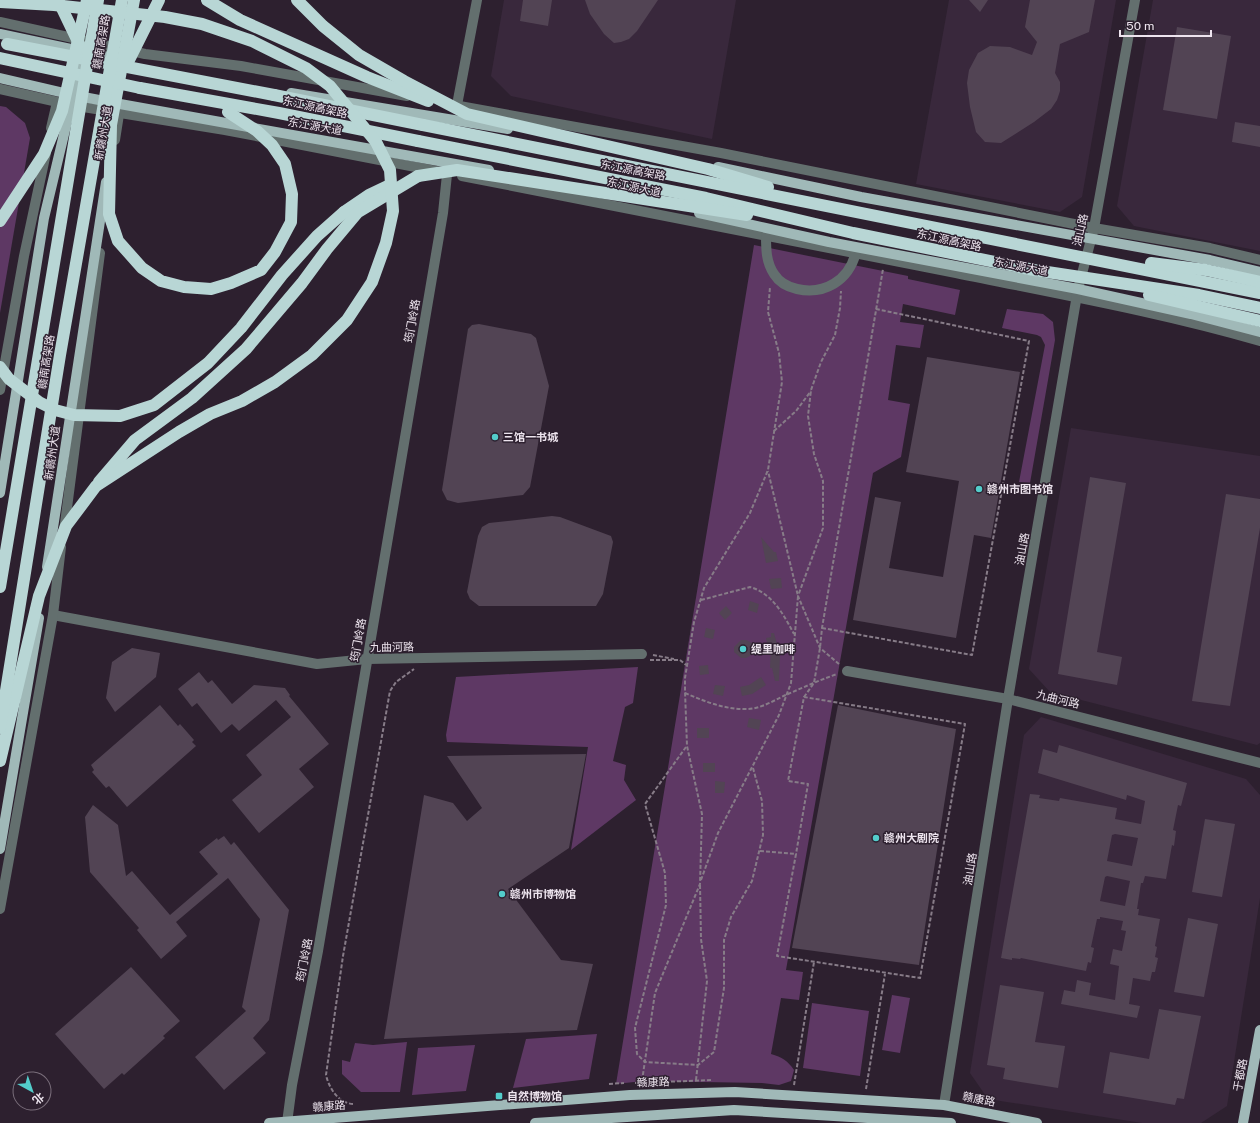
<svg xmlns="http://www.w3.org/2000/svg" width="1260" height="1123" font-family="'Public Sans','Noto Sans SC',sans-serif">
<rect width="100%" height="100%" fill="#2d202f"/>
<!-- built -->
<g fill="#39283c">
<path d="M 504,0 L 736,0 L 712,139 L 511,96 L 491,76 Z"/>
<path d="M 949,0 L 1116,0 L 1082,197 L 1060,212 L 916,184 Z"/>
<path d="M 1153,0 L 1260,0 L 1260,251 L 1134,226 L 1117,206 Z"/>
<path d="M 1071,428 L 1260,456 L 1260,743 L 1257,745 L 1050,692 L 1029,669 Z"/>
<path d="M 1041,717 L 1246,779 L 1260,795 L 1260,898 L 1227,1106 L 1201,1123 L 1142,1123 L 988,1099 L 970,1073 L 1024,735 Z"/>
</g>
<!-- green -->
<g fill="#5e3864">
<path d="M 0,106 L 6,107 L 25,123 L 30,138 L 0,313 Z"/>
<path d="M 754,245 L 908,276 L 908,279 L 960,290 L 955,315 L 903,304 L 900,322 L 924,325 L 920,348 L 896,345 L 888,400 L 910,404 L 901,457 L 873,473 L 786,970 L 803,972 L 799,1000 L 781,998 L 771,1054 C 782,1057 788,1061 794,1070 L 791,1081 L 779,1085 L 762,1083 L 643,1081 L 616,1084 Z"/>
<path d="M 1007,309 L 1043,314 L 1053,322 L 1055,340 L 1030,483 L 1019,482 L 1045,345 L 1041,337 L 1037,335 L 1002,328 Z"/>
<path d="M 638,667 L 633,703 L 625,707 L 613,761 L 626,765 L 624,780 L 636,800 L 571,850 L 588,747 L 447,742 L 446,735 L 456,677 Z"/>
<path d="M 892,995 L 910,998 L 900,1053 L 882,1050 Z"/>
<path d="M 812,1003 L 869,1011 L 860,1076 L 803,1068 Z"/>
<path d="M 597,1034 L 589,1079 L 513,1088 L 526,1039 Z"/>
<path d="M 407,1042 L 400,1092 L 361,1092 L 342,1074 L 342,1060 L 350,1062 L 355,1043 L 373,1045 Z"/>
<path d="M 475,1045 L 466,1091 L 412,1095 L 418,1048 Z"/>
</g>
<!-- building -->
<g fill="#524454" fill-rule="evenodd">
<path d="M 523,0 L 552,0 L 548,26 L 520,21 Z"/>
<path d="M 585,0 L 658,0 L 637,31 L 629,39 L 621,42 L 614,43 L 604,34 L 590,14 Z"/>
<path d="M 969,0 L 988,0 L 980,12 Z"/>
<path d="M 1030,0 L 1095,0 L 1089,32 L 1060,44 L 1055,73 L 1060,82 L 1060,91 L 1057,100 L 1051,109 L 1034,122 L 1001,143 L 985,142 L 976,132 L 970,107 L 967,83 L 969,70 L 978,53 L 990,46 L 1010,47 L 1032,55 L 1037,42 L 1025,27 Z"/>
<path d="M 1177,27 L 1231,36 L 1217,119 L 1163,110 Z"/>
<path d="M 1235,122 L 1260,126 L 1260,147 L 1232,142 Z"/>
<path d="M 479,324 L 531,334 L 536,338 L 549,386 L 530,487 L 523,495 L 458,503 L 447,500 L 442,490 L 468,329 L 472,325 Z"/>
<path d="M 927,357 L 1020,372 L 991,538 L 974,535 L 956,638 L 853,620 L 875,497 L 901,502 L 889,568 L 943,577 L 959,481 L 906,472 Z"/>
<path d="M 1090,477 L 1126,483 L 1097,652 L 1122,657 L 1117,685 L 1058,674 Z"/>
<path d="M 1226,494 L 1260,499 L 1260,528 L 1230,706 L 1192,701 Z"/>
<path d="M 552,516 L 560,517 L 611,536 L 613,542 L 603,594 L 596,606 L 479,606 L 470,599 L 467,592 L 470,576 L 478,536 L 482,527 L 489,523 Z"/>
<path d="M 761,537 L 774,552 L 776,552 L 778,561 L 766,563 Z"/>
<path d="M 781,578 L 782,588 L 771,589 L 769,579 Z"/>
<path d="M 750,601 L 759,604 L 757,613 L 748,610 Z"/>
<path d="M 726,606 L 732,613 L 725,620 L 719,613 Z"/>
<path d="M 706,628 L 715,630 L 713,639 L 704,637 Z"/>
<path d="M 771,633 L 774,633 L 780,656 L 779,681 L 775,681 L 772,668 L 770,668 L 771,646 L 768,647 L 766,638 L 771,637 Z"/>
<path d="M 741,640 L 746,640 L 756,645 L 750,656 L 746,658 L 741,658 L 734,652 L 734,647 Z"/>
<path d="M 132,648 L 160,653 L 156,677 L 115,712 L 106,698 L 112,662 Z"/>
<path d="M 708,665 L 709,674 L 700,675 L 699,666 Z"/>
<path d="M 199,672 L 208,683 L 212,680 L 232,704 L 254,685 L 285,688 L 290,695 L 289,696 L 329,744 L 299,769 L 314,787 L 259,833 L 232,800 L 262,775 L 246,755 L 291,717 L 276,700 L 239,731 L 232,724 L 221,733 L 197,703 L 192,707 L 178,689 Z"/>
<path d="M 761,677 L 766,685 L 752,694 L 742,696 L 740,687 L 749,685 Z"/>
<path d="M 715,685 L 725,686 L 723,696 L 713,694 Z"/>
<path d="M 160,705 L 178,726 L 180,724 L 194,740 L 192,742 L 196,746 L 127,807 L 109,786 L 106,788 L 92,772 L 94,770 L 91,765 Z"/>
<path d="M 838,705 L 956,729 L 919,965 L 792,948 Z"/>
<path d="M 749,718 L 761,720 L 759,730 L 747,727 Z"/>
<rect x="697" y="728" width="12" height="10"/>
<path d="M 1059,745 L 1187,783 L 1181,806 L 1178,805 L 1173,830 L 1176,831 L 1174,846 L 1172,845 L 1166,879 L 1145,876 L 1143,883 L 1141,883 L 1137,909 L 1139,909 L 1138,915 L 1160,919 L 1155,946 L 1157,947 L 1155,957 L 1158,958 L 1155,972 L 1152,972 L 1150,981 L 1133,978 L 1129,1004 L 1140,1006 L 1137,1018 L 1061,1004 L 1064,990 L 1075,992 L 1077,980 L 1091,983 L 1089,995 L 1115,1000 L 1119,966 L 1110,964 L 1113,949 L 1122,951 L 1126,931 L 1121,930 L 1123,921 L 1100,917 L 1100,919 L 1097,919 L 1091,947 L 1094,948 L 1091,963 L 1088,962 L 1086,971 L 1021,958 L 1020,959 L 1012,958 L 1012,960 L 1001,958 L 1030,794 L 1040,795 L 1039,798 L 1059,801 L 1060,798 L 1117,808 L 1115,819 L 1141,824 L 1145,801 L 1127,795 L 1126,800 L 1038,773 L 1043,749 L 1057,753 ZM 1115,834 L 1138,838 L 1132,866 L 1107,861 L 1112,835 ZM 1107,876 L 1130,881 L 1125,906 L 1100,901 L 1105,877 Z"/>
<path d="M 586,754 L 569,848 L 508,889 L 561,960 L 593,964 L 577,1030 L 384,1039 L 424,795 L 453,803 L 467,821 L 482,808 L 447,756 Z"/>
<rect x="703" y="763" width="12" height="9"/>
<path d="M 715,781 L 725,782 L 724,793 L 715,793 Z"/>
<path d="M 93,805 L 118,825 L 126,876 L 132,871 L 170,915 L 218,874 L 199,852 L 217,838 L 218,840 L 224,836 L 231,845 L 234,842 L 289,910 L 269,1020 L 253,1038 L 266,1053 L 224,1090 L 195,1057 L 246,1011 L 242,1007 L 260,919 L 228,878 L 176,922 L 187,936 L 161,959 L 137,930 L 139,928 L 90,872 L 85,817 Z"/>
<path d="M 1205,819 L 1235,824 L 1222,897 L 1192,892 Z"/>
<path d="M 1188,918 L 1218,924 L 1204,997 L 1174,992 Z"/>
<path d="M 131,967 L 180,1021 L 163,1036 L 165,1038 L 124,1075 L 122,1073 L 104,1089 L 55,1034 Z"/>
<path d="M 1000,985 L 1044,992 L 1035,1042 L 1065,1046 L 1058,1088 L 1003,1079 L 1005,1068 L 987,1065 Z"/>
<path d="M 1159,1009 L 1201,1016 L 1184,1099 L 1177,1098 L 1175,1105 L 1103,1093 L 1110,1052 L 1149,1059 Z"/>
</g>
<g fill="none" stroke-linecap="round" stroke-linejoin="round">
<!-- path -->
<g stroke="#877c88" stroke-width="2" stroke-dasharray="4 2" stroke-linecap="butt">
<path d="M 774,431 L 796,411 L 811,391"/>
<path d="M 701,600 L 750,587 C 772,593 784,615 794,634"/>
<path d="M 822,628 L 972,655 L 1029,341 L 876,309"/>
<path d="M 653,655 L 674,659"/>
<path d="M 650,660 L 680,660 L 686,665"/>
<path d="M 839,664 L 820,648 L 798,596 L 823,528 L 823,481 L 814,454 L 808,416 L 811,390 L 821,362 L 835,335 L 840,308 L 841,291"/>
<path d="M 685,693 C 704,701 723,709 744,709 C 760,710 774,700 788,694 C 804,687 820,680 837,674"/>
<path d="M 804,697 L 814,683 L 820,648 L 822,628 L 883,269"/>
<path d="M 686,747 L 645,804 L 665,873 L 666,905 L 635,1028 L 637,1054 L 645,1062 L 698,1065 L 714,1052 L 724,988 L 724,940 L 731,917 L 752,881 L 763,835 L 762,801 L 753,768"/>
<path d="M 760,851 L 796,854 L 777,956 L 920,978 L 965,724 L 804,697 L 788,781 L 808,784 L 796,854"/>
<path d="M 701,880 L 718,833 L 779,715 L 791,683 L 798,596 L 768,471"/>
<path d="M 696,1080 L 707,981 L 701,939 L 700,884"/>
<path d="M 642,1081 L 655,993 L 700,884 L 702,814 L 687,746 L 685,691 L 685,678 L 694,622 L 704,588 L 750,513 L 768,470 L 782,382 L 779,353 L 768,312 L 770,287"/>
<path d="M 635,1083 L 712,1080"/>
<path d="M 609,1084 L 624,1083"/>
<path d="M 794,1085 L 814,962"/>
<path d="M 866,1089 L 885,974"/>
<path d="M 353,1104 C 338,1103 329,1088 326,1075 L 343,956 L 390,691 L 396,682 L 414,669"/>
</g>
<!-- minor -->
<g stroke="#636f6e" stroke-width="10">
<path d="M 0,22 L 145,54 L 241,66 L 407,96"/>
<path d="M 0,89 L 71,105 L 225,130 L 436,171"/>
<path d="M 454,105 L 721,153 L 1094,228 L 1210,248 L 1260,260"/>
<path d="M 457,105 L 477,0"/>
<path d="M 51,128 L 57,102"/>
<path d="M 115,140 L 120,108"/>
<path d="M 462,176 C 627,208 792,240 956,273 C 1058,294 1160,312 1260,341"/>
<path d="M 766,235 C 766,249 766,262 774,274 C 779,282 788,287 797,289 C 824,295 849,281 856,252"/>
<path d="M 0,390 L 24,256 L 46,153"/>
<path d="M 64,531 L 100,253"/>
<path d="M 53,615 L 317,664 L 367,659 L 642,654"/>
<path d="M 847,671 L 1008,699 L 1260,763"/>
<path d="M 0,909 L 53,615 L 61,547"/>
<path d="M 944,1105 L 1008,699 L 1078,289 L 1094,228 L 1135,0"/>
<path d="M 287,1123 L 292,1085 L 318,951 L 443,213 L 448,165"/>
</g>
<!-- major -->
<g stroke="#a0b9b8" stroke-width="10">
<path d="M 0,34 L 118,59"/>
<path d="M 0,78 L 73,95 L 120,104 L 489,170"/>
<path d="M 291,93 L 508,129"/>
<path d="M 718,167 L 861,197 L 1210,260 L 1260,272"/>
<path d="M 699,213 L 829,242 L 1078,289 L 1191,314 L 1260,332"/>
<path d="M 0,493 L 44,218 L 71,105 L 82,51"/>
<path d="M 47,567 L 106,182"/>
<path d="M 0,849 L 39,618"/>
<path d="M 269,1123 L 630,1095 L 735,1092 L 944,1105 L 1037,1123"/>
<path d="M 535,1123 L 734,1110 L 951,1123"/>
<path d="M 1243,1123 L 1260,1030"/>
</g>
<!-- highway -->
<g stroke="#b8d6d5" stroke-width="12">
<path d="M 58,0 L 82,50"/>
<path d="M 128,62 L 159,0"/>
<path d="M 140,88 L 279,113 L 418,141"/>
<path d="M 274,95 L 423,125"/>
<path d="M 344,212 L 369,195 L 390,185"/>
<path d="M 99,482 L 135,440 L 192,398 L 246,349 L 302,283 L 327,249 L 358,212 L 418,176"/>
</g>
<!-- highway-bridge -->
<g stroke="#b8d6d5" stroke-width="12">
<path d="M 134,0 L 111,125 L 109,214 L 118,241 L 142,268 L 161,281 L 184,287 L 211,289 L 231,283 L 261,270 L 275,252 L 291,222 L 292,194 L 285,164 L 272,145 L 257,131 L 228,112"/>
<path d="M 207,0 L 240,20 L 367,77 L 428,101"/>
<path d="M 297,0 L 323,26 L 359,55 L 404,81 L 467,114 L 708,169 L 768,187"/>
<path d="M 0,2 L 54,5 L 165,17 L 202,24 L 252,41 L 306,68 L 330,86 L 376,142 L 390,170 L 393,211 L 386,243 L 372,282 L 347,320 L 312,355 L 275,382 L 242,401 L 210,414 L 179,432 L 96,486 L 66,526 L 39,596 L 0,761"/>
<path d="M 7,44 L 274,95"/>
<path d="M 0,58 L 140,88"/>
<path d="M 423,125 L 1260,293"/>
<path d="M 418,141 L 706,198 L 853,233 L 1034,270 L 1199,295 L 1260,308"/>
<path d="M 418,176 L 457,170 L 747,215"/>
<path d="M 0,221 L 44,154 L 62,111 L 87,0"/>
<path d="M 1151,263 L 1206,270 L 1260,282"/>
<path d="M 1149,295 L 1260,321"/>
<path d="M 0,367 L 9,379 L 39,402 L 55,410 L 74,415 L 120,416 L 154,405 L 208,363 L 241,328 L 282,275 L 317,236 L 344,212"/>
<path d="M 0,587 L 98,0"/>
<path d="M 0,728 L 60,355 L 122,0"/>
</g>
</g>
<!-- markers -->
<g fill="#53cdcb" stroke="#2d202f" stroke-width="1.5">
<circle cx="495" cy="437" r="4"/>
<circle cx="979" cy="489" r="4"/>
<circle cx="743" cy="649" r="4"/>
<circle cx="876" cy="838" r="4"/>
<circle cx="502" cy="894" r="4"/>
<rect x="495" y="1092" width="8" height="8" rx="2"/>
</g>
<g text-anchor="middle" stroke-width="3" stroke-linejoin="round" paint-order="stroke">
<!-- street labels -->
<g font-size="11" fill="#ede4ee" stroke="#2d202f">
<text transform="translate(101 42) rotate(-80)" y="4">赣南高架路</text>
<text transform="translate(315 107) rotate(12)" y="4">东江源高架路</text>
<text transform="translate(315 126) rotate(10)" y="4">东江源大道</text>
<text transform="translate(103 133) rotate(-80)" y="4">新赣州大道</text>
<text transform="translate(633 170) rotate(11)" y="4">东江源高架路</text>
<text transform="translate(634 187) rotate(12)" y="4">东江源大道</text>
<text transform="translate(1080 230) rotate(-77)" y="4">油山路</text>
<text transform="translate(949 240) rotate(12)" y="4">东江源高架路</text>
<text transform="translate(1021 266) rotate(11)" y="4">东江源大道</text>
<text transform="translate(412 321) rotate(-80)" y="4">筠门岭路</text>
<text transform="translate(46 362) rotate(-81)" y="4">赣南高架路</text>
<text transform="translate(52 453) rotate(-82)" y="4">新赣州大道</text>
<text transform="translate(1022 549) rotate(-80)" y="4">油山路</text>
<text transform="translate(358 640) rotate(-80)" y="4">筠门岭路</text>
<text transform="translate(392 647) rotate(-1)" y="4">九曲河路</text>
<text transform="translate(1058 699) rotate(14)" y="4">九曲河路</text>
<text transform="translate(970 869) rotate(-81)" y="4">油山路</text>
<text transform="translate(304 960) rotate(-79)" y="4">筠门岭路</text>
<text transform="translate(1240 1075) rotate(-80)" y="4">于都路</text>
<text transform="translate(653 1082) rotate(-2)" y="4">赣康路</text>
<text transform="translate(979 1099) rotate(11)" y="4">赣康路</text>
<text transform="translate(329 1106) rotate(-4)" y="4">赣康路</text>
</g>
<!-- poi labels -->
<g font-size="11" font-weight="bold" fill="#ede4ee" stroke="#2d202f" text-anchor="start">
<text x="503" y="441">三馆一书城</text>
<text x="987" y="493">赣州市图书馆</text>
<text x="751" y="653">缇里咖啡</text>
<text x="884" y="842">赣州大剧院</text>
<text x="510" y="898">赣州市博物馆</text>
<text x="507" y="1100">自然博物馆</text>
</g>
</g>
<!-- north arrow -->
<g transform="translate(32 1091) rotate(140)"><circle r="19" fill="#2d202f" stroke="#7a6e7b"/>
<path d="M0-3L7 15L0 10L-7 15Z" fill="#53cdcb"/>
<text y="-6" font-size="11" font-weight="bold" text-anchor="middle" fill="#ede4ee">北</text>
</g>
<!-- scale -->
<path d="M1120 30v6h91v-6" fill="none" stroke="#ede4ee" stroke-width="2"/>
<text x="1126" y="30" font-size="12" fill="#ede4ee" stroke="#2d202f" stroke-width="3" paint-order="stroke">50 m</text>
</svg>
